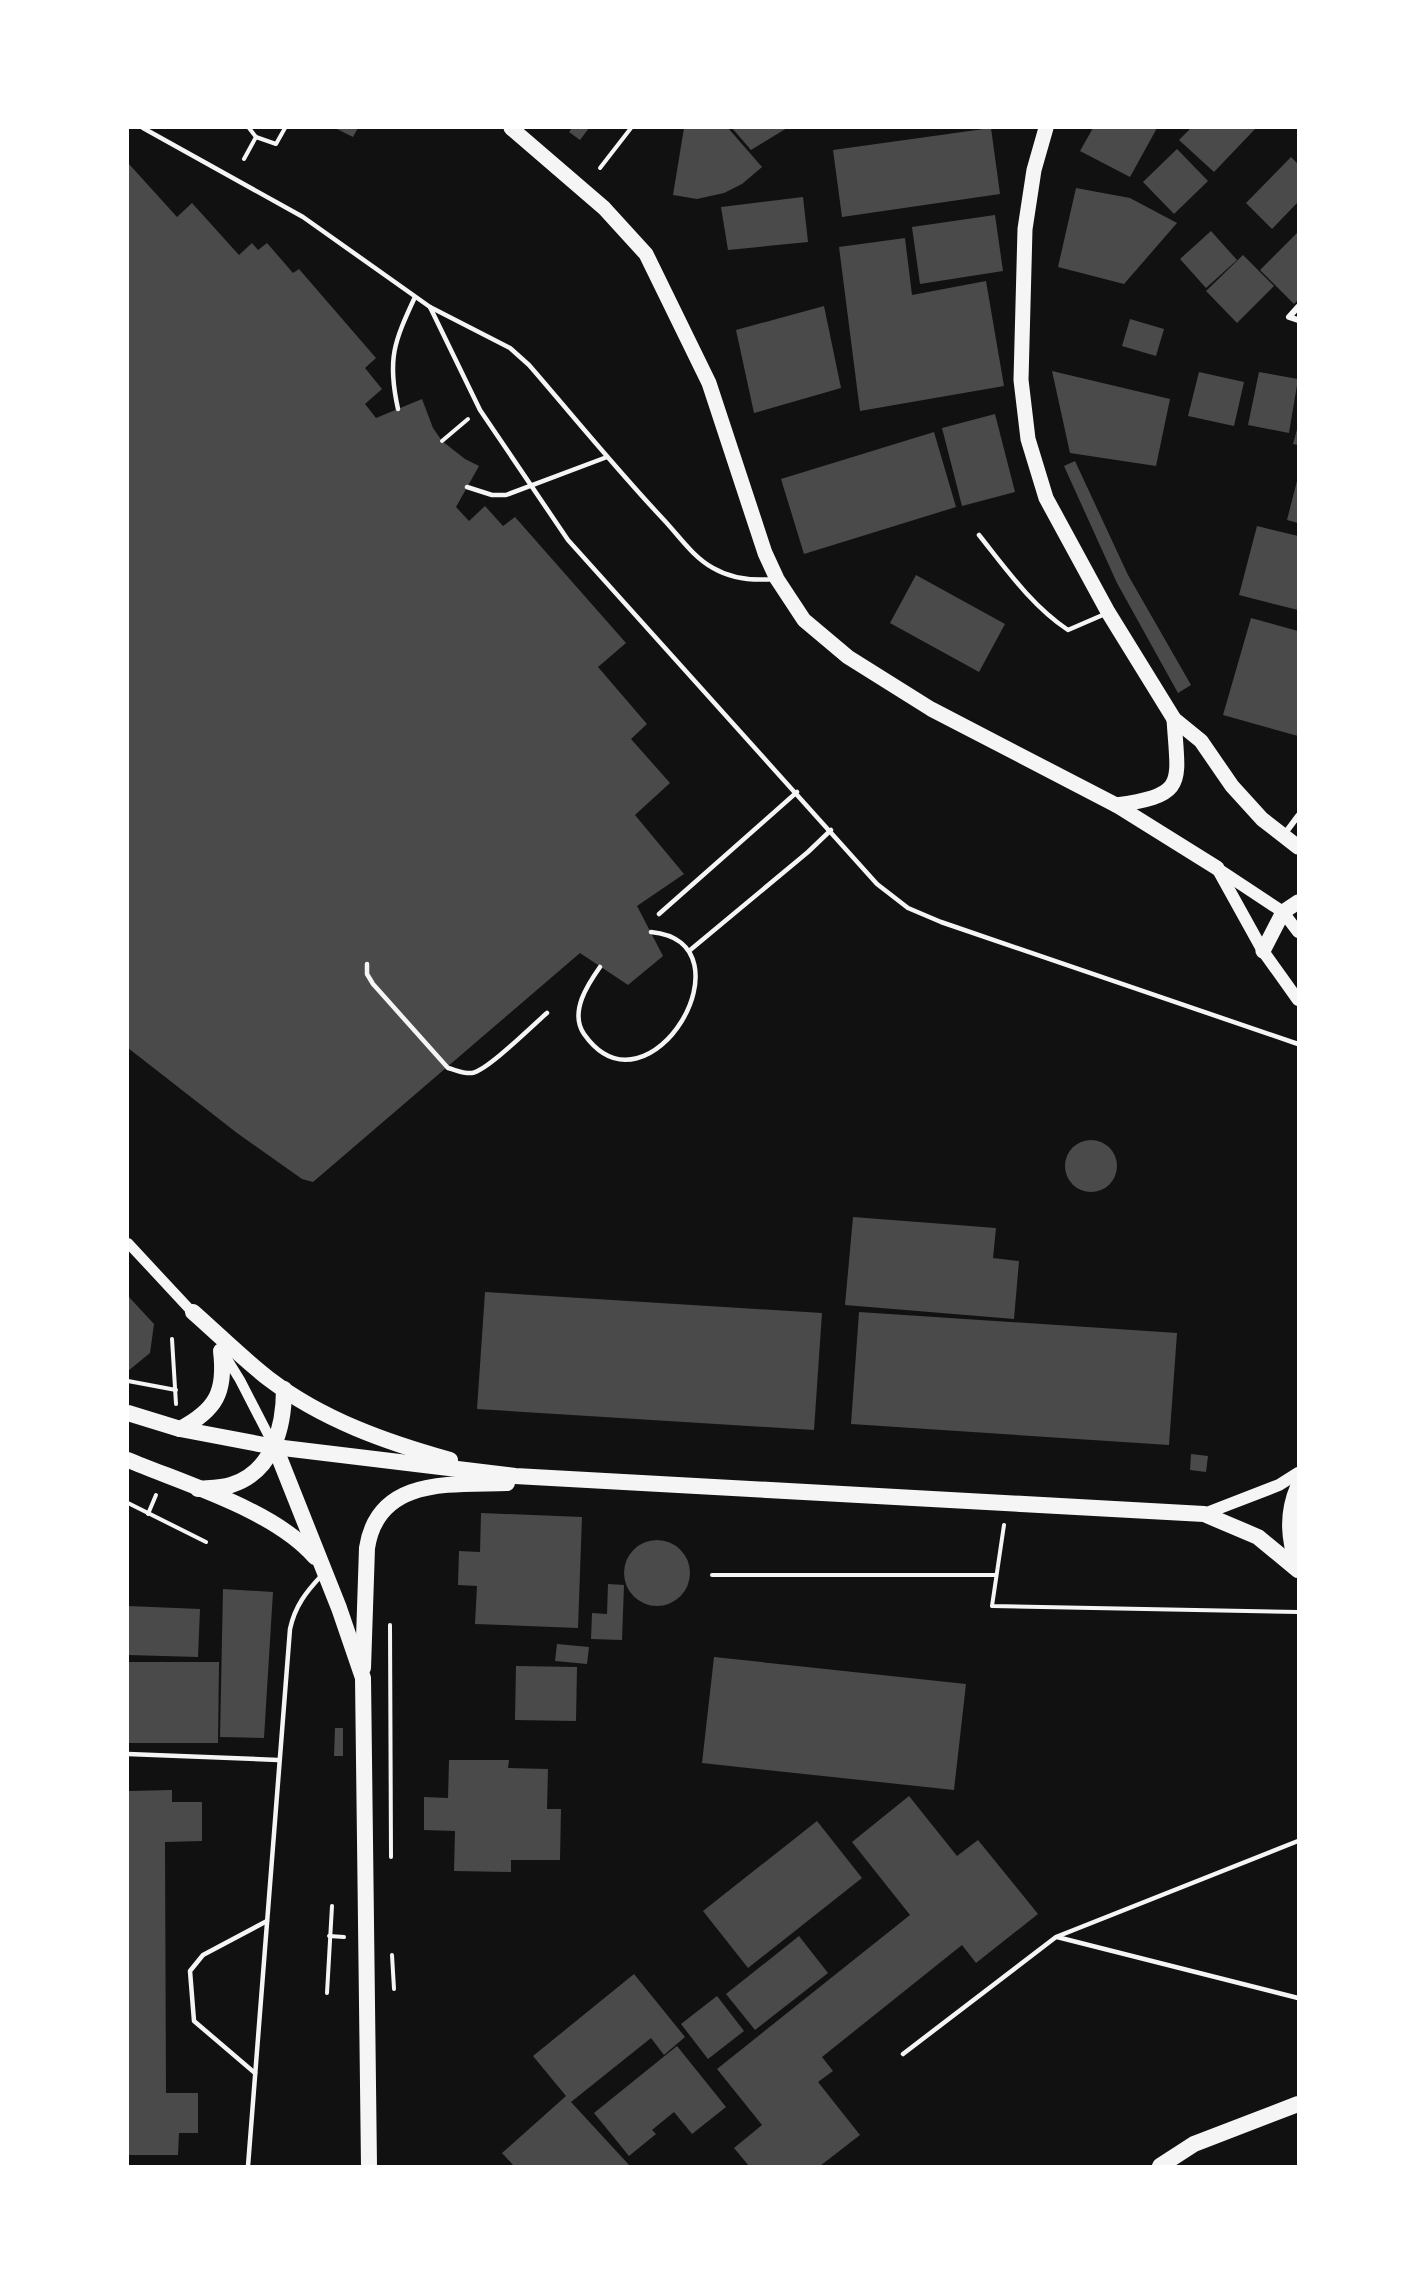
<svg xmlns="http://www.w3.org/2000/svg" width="1426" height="2294" font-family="'Work Sans',sans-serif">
<rect width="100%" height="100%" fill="#111"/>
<!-- building -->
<g fill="#4a4a4a">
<path d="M 335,128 L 358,128 L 353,137 Z"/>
<path d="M 572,128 L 589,128 L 580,140 L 569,132 Z"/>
<path d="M 684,128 L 728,128 L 762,167 L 742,184 L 724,193 L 697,199 L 673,195 Z"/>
<path d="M 732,128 L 787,128 L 751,150 Z"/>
<path d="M 991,128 L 1000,194 L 842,217 L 833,150 Z"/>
<path d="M 1093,128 L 1157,128 L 1130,177 L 1080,151 Z"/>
<path d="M 1191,128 L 1256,128 L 1214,172 L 1179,140 Z"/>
<path d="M 1177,149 L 1208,181 L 1174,214 L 1143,182 Z"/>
<path d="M 1291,157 L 1298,164 L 1298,202 L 1272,229 L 1246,203 Z"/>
<path d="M 129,164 L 177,217 L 192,203 L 239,255 L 252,243 L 258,250 L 267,243 L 293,273 L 299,269 L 376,358 L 365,368 L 382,389 L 365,404 L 376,418 L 422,399 L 433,428 L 442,441 L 465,459 L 479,466 L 456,507 L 469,521 L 485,506 L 503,526 L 515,517 L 626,643 L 598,667 L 647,724 L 631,739 L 670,783 L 635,815 L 684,874 L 637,906 L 663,956 L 628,985 L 580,953 L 313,1182 L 302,1179 L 237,1133 L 128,1048 Z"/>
<path d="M 1076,188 L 1130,198 L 1177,223 L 1124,284 L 1058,267 Z"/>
<path d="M 803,197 L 808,242 L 728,250 L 721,207 Z"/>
<path d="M 995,215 L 1003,271 L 920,284 L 912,227 Z"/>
<path d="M 1211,231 L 1237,260 L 1206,288 L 1180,259 Z"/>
<path d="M 1298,232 L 1298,300 L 1294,304 L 1260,270 Z"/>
<path d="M 905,238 L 912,295 L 986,281 L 1004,386 L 860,411 L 839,247 Z"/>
<path d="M 1243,255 L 1274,286 L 1237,323 L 1206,291 Z"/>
<path d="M 824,306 L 841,388 L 754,413 L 736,330 Z"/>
<path d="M 1130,319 L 1164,329 L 1156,356 L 1122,346 Z"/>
<path d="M 1052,371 L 1170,399 L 1156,466 L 1070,453 Z"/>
<path d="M 1199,372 L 1244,382 L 1234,426 L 1188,416 Z"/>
<path d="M 1259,372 L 1298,379 L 1289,433 L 1248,425 Z"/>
<path d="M 995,414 L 1015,492 L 962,506 L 942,428 Z"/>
<path d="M 1298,426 L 1298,445 L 1293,444 Z"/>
<path d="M 934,432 L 956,507 L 804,554 L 781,479 Z"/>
<path d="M 1075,461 L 1128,575 L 1191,685 L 1178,693 L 1117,583 L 1064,466 Z"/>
<path d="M 1298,477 L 1298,523 L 1287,520 Z"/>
<path d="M 1257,526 L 1298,536 L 1298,610 L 1239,595 Z"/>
<path d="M 916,575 L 1005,624 L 979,672 L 890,623 Z"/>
<path d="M 1251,618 L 1298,631 L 1298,736 L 1223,715 Z"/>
<circle cx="1091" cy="1166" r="26"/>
<path d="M 853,1217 L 996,1228 L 993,1258 L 1019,1261 L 1014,1319 L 845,1305 Z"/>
<path d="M 485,1292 L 822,1313 L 814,1430 L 477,1409 Z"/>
<path d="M 128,1296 L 154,1324 L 150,1353 L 128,1371 Z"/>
<path d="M 859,1312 L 1177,1333 L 1169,1445 L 851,1424 Z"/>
<path d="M 1191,1454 L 1208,1456 L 1206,1472 L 1190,1470 Z"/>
<path d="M 481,1513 L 582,1517 L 578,1628 L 475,1624 L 477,1586 L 458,1585 L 459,1551 L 480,1552 Z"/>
<circle cx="657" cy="1573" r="33"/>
<path d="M 608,1584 L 624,1585 L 622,1640 L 591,1639 L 592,1613 L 607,1614 Z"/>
<path d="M 223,1589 L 273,1592 L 264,1738 L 220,1737 Z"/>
<path d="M 128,1606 L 200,1609 L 198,1657 L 128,1655 Z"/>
<path d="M 557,1644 L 589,1647 L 587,1664 L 555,1661 Z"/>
<path d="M 714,1657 L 966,1684 L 954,1790 L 702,1763 Z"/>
<path d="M 128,1662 L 219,1662 L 218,1743 L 128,1743 Z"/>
<path d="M 516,1666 L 577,1667 L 576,1721 L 515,1720 Z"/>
<path d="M 335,1728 L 343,1728 L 343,1756 L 334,1756 Z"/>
<path d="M 449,1760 L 509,1760 L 508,1768 L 548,1769 L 547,1809 L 561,1809 L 560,1860 L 511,1860 L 511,1872 L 454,1871 L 455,1831 L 424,1830 L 424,1797 L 448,1798 Z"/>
<path d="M 172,1790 L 172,1802 L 202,1802 L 202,1841 L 165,1842 L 166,2093 L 198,2093 L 198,2133 L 179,2133 L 178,2155 L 128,2155 L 128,1791 Z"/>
<path d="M 909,1796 L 957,1856 L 978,1840 L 1038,1914 L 976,1963 L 962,1945 L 822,2057 L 833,2071 L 818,2082 L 860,2135 L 820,2166 L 749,2166 L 734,2148 L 762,2125 L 717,2069 L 910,1915 L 852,1842 Z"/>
<path d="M 817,1821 L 862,1878 L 748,1968 L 703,1911 Z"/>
<path d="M 799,1936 L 828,1973 L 755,2030 L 726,1994 Z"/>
<path d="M 634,1974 L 685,2037 L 664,2055 L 651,2038 L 571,2102 L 630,2166 L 514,2166 L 502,2153 L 566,2096 L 533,2056 Z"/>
<path d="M 717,1996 L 744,2031 L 708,2059 L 681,2024 Z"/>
<path d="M 677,2046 L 726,2107 L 692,2134 L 674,2112 L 652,2130 L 656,2134 L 629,2156 L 594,2113 Z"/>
</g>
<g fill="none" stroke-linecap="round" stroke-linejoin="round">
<!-- path -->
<g stroke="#f5f5f5" stroke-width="4">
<path d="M 249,128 L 256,137 L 276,144 L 285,128"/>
<path d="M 244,159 L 256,137"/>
<path d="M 600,168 L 631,128"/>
<path d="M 442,441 L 468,419"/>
<path d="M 172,1339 L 176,1404"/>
<path d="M 128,1381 L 176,1390"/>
<path d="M 128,1503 L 206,1542"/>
<path d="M 148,1514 L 156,1495"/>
<path d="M 1004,1525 L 992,1606 L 1298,1612"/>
<path d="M 712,1575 L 995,1575"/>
<path d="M 390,1625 L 391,1857"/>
<path d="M 329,1936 L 344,1937"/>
<path d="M 392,1955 L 394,1989"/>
<path d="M 327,1993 L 332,1906"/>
</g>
<!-- service -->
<g stroke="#f5f5f5" stroke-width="4.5">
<path d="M 143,128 L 303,217 L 430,307 L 510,348 L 529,365 C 574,417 617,470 664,520 C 679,536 693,557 713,568 C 732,579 752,581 774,579"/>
<path d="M 430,307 L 480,410 L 568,540 L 877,884 L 908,908 L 941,922 L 1298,1044"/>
<path d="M 398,409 C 387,359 394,342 415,297"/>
<path d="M 467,487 L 492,495 L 506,495 L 607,457"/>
<path d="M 979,535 C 1006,569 1032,606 1068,630 L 1105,614"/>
<path d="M 659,914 L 797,792"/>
<path d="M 689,951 L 808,852 L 831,830"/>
<path d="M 367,964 L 367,974 L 373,984 L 448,1068 C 456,1070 464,1074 472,1073 C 487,1071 533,1025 547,1013"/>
<path d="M 600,967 C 588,984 569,1012 584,1034 C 649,1126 757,942 651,932"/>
<path d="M 128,1754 L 278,1760"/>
<path d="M 1057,1937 L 1298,1998"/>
<path d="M 903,2054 L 1056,1937 L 1298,1841"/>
<path d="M 255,2073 L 194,2021 L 190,1971 L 203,1955 L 267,1921"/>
<path d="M 248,2166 L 290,1629 C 295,1606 306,1592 322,1575"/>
</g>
<!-- minor -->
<g stroke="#f5f5f5" stroke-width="6">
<path d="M 1298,307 L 1289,317 L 1298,320"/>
<path d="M 1283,836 L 1298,816"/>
</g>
<!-- tertiary -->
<g stroke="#f5f5f5" stroke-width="10">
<path d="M 128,1243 L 195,1315"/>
<path d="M 224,1354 L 240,1380 L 274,1446"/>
</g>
<!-- secondary -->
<g stroke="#f5f5f5" stroke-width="12">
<path d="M 1217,868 L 1263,951 L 1298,1000"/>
<path d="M 1221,871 L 1283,912 L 1298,932"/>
<path d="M 1204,1514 L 1279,1485 L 1298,1473"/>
</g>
<!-- primary -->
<g stroke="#f5f5f5" stroke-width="15">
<path d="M 511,128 L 604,208 L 646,254 L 709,383 L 765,553 L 777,579 L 804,620 L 848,657 L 931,709 L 1116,805 L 1217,868"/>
<path d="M 1046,128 L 1034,170 L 1025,229 L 1021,380 L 1028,439 L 1046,498 L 1108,612 L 1174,719 L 1201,741 L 1232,786 L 1262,819 L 1298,847"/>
<path d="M 1116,805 C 1188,795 1178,784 1174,719"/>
<path d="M 1263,951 L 1283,912 L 1298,902"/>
</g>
<!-- trunk -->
<g stroke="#f5f5f5" stroke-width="16">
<path d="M 193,1312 C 218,1334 242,1358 269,1379 C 323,1420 386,1442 450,1460"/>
<path d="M 128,1413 L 180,1429 L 275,1447 L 515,1476 L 1204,1514 L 1258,1537 L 1298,1570"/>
<path d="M 180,1429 C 216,1410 226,1392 221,1351"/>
<path d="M 275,1447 L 339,1608 L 363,1678 L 369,2166"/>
<path d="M 128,1460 C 185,1484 274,1510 315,1557"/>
<path d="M 1298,1487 C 1286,1515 1289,1540 1298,1568"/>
<path d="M 198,1489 C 208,1488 221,1488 231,1485 C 273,1472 284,1427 284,1389"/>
<path d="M 363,1668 L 367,1548 C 378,1476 452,1485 507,1483"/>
<path d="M 1160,2166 L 1194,2144 L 1298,2104"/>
</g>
</g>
<!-- border -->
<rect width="1426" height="2294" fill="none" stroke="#ffffff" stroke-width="258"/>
</svg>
